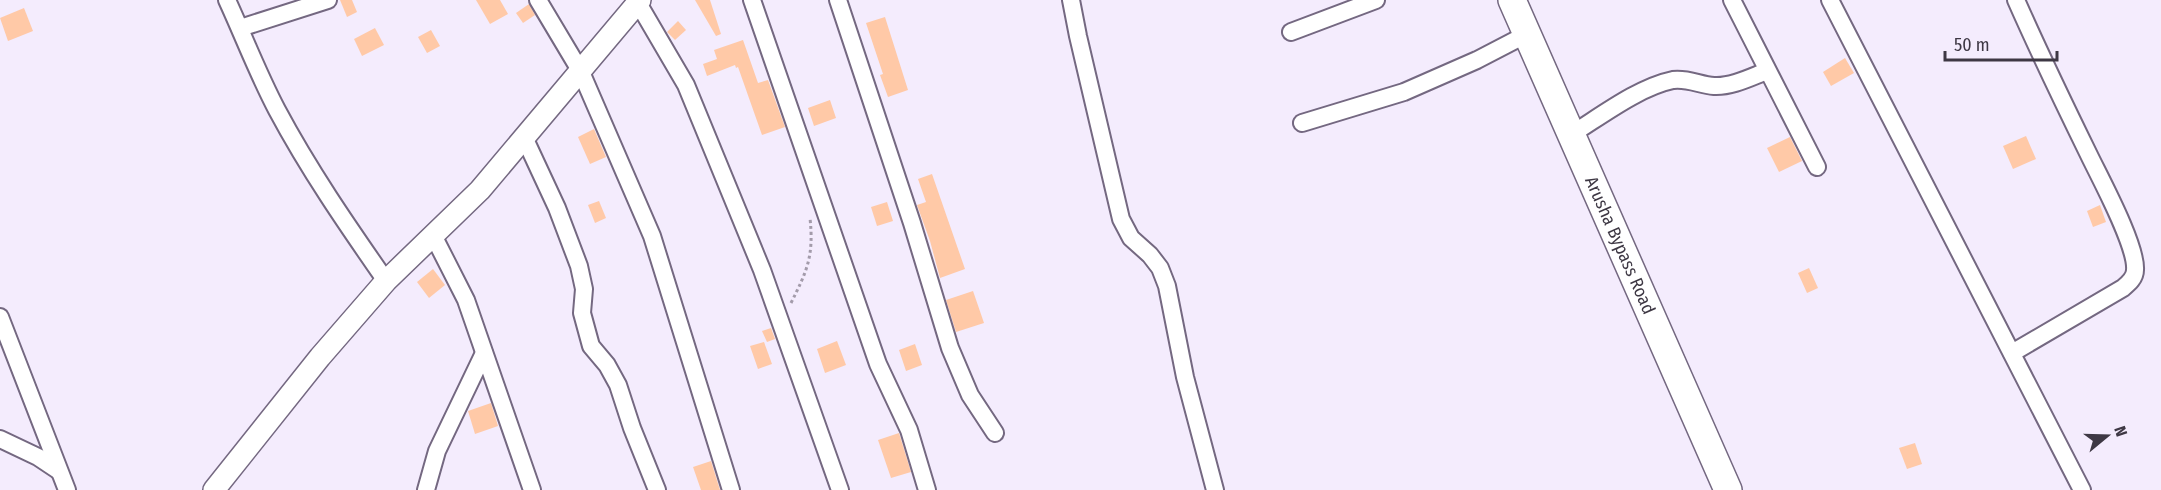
<svg xmlns="http://www.w3.org/2000/svg" width="2161" height="490" font-family="'Fira Sans Condensed',sans-serif">
<rect width="100%" height="100%" fill="#f4ecfd"/>
<!-- building -->
<g fill="#ffc9a7">
<path d="M 340,0 L 352,0 L 357,12 L 347,17 Z"/>
<path d="M 476,0 L 500,0 L 508,14 L 490,24 Z"/>
<path d="M 695,0 L 710,0 L 721,34 L 716,36 Z"/>
<path d="M 529,4 L 535,15 L 523,23 L 516,13 Z"/>
<path d="M 24,8 L 33,31 L 8,41 L 0,18 Z"/>
<path d="M 885,17 L 908,90 L 888,97 L 880,75 L 883,74 L 866,23 Z"/>
<path d="M 678,21 L 686,30 L 675,40 L 667,32 Z"/>
<path d="M 375,28 L 384,45 L 362,56 L 354,39 Z"/>
<path d="M 431,30 L 440,46 L 427,53 L 418,37 Z"/>
<path d="M 743,40 L 758,83 L 768,80 L 785,127 L 762,135 L 738,67 L 736,68 L 735,65 L 707,76 L 703,64 L 717,59 L 714,50 Z"/>
<path d="M 1845,58 L 1854,73 L 1831,86 L 1823,72 Z"/>
<path d="M 830,100 L 836,118 L 814,126 L 808,108 Z"/>
<path d="M 594,129 L 606,157 L 590,164 L 578,137 Z"/>
<path d="M 2026,136 L 2036,159 L 2013,169 L 2003,146 Z"/>
<path d="M 1790,137 L 1802,161 L 1779,172 L 1767,148 Z"/>
<path d="M 932,174 L 965,269 L 940,278 L 930,241 L 917,205 L 926,202 L 918,179 Z"/>
<path d="M 599,201 L 606,218 L 595,223 L 588,205 Z"/>
<path d="M 887,202 L 893,221 L 877,226 L 871,207 Z"/>
<path d="M 2100,205 L 2106,222 L 2093,227 L 2087,211 Z"/>
<path d="M 1809,268 L 1818,288 L 1807,293 L 1798,273 Z"/>
<path d="M 433,269 L 445,285 L 429,298 L 417,282 Z"/>
<path d="M 973,291 L 984,323 L 956,332 L 946,300 Z"/>
<path d="M 771,328 L 775,339 L 767,342 L 762,331 Z"/>
<path d="M 837,341 L 846,365 L 825,373 L 817,349 Z"/>
<path d="M 764,342 L 772,364 L 758,369 L 750,346 Z"/>
<path d="M 915,344 L 922,365 L 906,371 L 899,350 Z"/>
<path d="M 491,403 L 498,426 L 475,434 L 468,411 Z"/>
<path d="M 899,433 L 911,472 L 891,478 L 878,440 Z"/>
<path d="M 1915,443 L 1922,464 L 1907,469 L 1899,448 Z"/>
<path d="M 711,461 L 720,490 L 701,490 L 693,467 Z"/>
</g>
<g fill="none" stroke-linecap="round" stroke-linejoin="round">
<!-- minor casing -->
<g stroke="#746881" stroke-width="20">
<g id="minor">
<path d="M 227,0 C 244,37 258,74 277,110 C 309,170 347,225 386,281"/>
<path d="M 538,0 L 581,72 L 652,236 L 731,490"/>
<path d="M 752,0 L 878,364 L 909,430 L 927,490"/>
<path d="M 838,0 L 912,223 L 950,348 L 970,395 L 995,433"/>
<path d="M 1071,0 L 1078,36 L 1121,219 L 1131,238 L 1150,255 L 1160,268 L 1167,286 L 1185,377 L 1215,490"/>
<path d="M 1732,0 L 1817,167"/>
<path d="M 1830,0 L 2082,490"/>
<path d="M 638,3 L 686,85 L 762,270 L 840,490"/>
<path d="M 240,28 L 328,0"/>
<path d="M 1291,32 L 1376,0"/>
<path d="M 1302,123 L 1404,92 L 1477,60 L 1527,34"/>
<path d="M 1572,134 C 1601,116 1639,87 1673,80 C 1688,78 1700,85 1714,86 C 1732,87 1751,77 1767,71"/>
<path d="M 524,137 L 557,208 L 579,266 L 584,289 L 582,313 L 591,346 L 607,365 L 618,385 L 632,428 L 657,490"/>
<path d="M 434,237 L 466,300 L 532,490"/>
<path d="M 0,317 L 67,490"/>
<path d="M 2012,353 L 2123,288 C 2129,283 2135,278 2135,270 C 2137,246 2100,178 2089,155 C 2064,104 2039,52 2016,0"/>
<path d="M 0,439 L 38,457 L 59,471"/>
<path d="M 426,490 L 437,451 L 484,353"/>
</g>
</g>
<!-- tertiary casing -->
<g stroke="#746881" stroke-width="24">
<path id="tertiary" d="M 214,490 L 320,357 L 386,281 L 480,190 L 640,0"/>
</g>
<!-- primary casing -->
<g stroke="#746881" stroke-width="30">
<g id="primary">
<path id="s1" d="M 1512,0 L 1728,490"/>
</g>
</g>
<!-- path -->
<path stroke="#a39baa" stroke-width="3" stroke-dasharray="3 3" stroke-linecap="butt" d="M 791,303 C 807,271 814,256 810,218"/>
<!-- minor -->
<use href="#minor" stroke="#fff" stroke-width="16"/>
<!-- tertiary -->
<use href="#tertiary" stroke="#fff" stroke-width="21"/>
<!-- primary -->
<use href="#primary" stroke="#fff" stroke-width="27"/>
</g>
<g text-anchor="middle" stroke-width="4.5" stroke-linejoin="round" paint-order="stroke">
<!-- street labels -->
<g font-size="18" fill="#3e3844" stroke="#f4ecfd">
<text dy="6" stroke="none"><textPath href="#s1" startOffset="268">Arusha Bypass Road</textPath></text>
</g>
</g>
<!-- north arrow -->
<g transform="translate(2107 436) rotate(71)" stroke="#f4ecfd" stroke-width="4.5" paint-order="stroke">
<path d="M0-4.5L10 22L0 15L-10 22Z" fill="#3e3844"/>
<text y="-9" font-size="16" font-weight="bold" text-anchor="middle" fill="#3e3844">N</text>
</g>
<!-- scale -->
<path d="M1945 51v9h112v-9" fill="none" stroke="#3e3844" stroke-width="3"/>
<text x="1954" y="51" font-size="18" fill="#3e3844" stroke="#f4ecfd" stroke-width="4.5" paint-order="stroke">50 m</text>
</svg>
